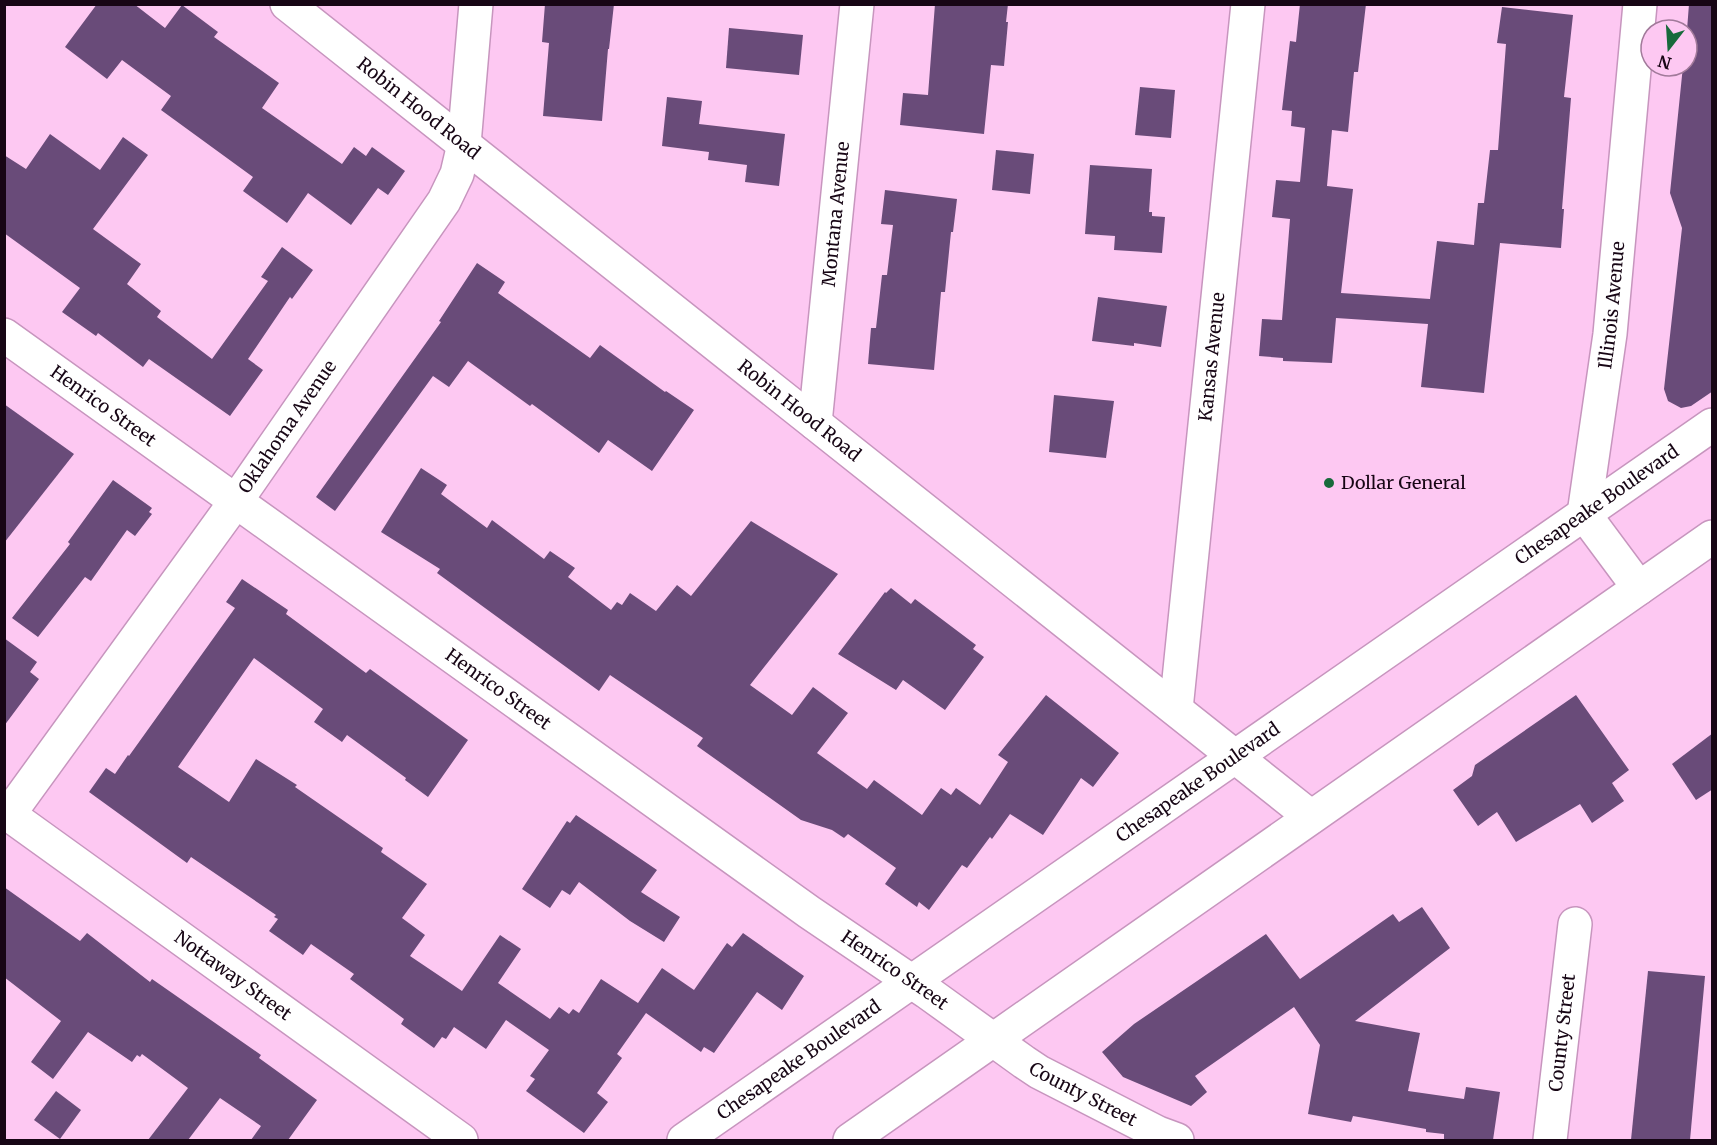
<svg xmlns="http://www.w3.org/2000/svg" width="1717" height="1145" font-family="Merriweather,serif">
<rect width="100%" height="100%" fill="#fdc8f2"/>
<!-- building -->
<g fill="#694b79">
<path d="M 97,4 L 134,4 L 165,28 L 182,5 L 218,32 L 214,37 L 279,83 L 262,108 L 342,164 L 354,147 L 366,156 L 372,147 L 405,171 L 388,195 L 378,188 L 351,225 L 308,193 L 287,223 L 243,191 L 253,177 L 161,110 L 171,96 L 122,60 L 107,79 L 65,47 Z"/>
<path d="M 545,4 L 614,4 L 609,49 L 608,49 L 602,121 L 543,116 L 549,43 L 542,42 Z"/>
<path d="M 935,4 L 1008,4 L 1006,22 L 1008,22 L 1004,66 L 991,65 L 984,134 L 900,125 L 903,93 L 928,95 Z"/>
<path d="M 1300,4 L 1366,4 L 1358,72 L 1354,72 L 1348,132 L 1332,130 L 1327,186 L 1353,189 L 1341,293 L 1430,299 L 1437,241 L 1474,245 L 1478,203 L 1484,203 L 1490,150 L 1498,150 L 1506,44 L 1497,43 L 1502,7 L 1573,15 L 1564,97 L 1571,98 L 1562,209 L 1564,209 L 1561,248 L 1500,243 L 1484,393 L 1421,387 L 1428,324 L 1336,318 L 1332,363 L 1283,361 L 1283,358 L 1259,356 L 1262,319 L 1282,320 L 1290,219 L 1272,217 L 1276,180 L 1300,182 L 1305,128 L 1291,126 L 1292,111 L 1282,110 L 1290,41 L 1296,42 Z"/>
<path d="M 1689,4 L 1713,4 L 1713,391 L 1691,406 L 1681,408 L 1668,401 L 1664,389 L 1682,228 L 1670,193 L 1683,66 L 1687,66 L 1687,30 Z"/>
<path d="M 729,28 L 803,35 L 799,75 L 726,68 Z"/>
<path d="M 1140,87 L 1175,90 L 1171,138 L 1135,135 Z"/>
<path d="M 667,97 L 702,101 L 699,124 L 785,134 L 779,186 L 745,182 L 747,165 L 708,160 L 709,152 L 662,146 Z"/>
<path d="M 50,134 L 100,170 L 123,137 L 148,155 L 93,229 L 141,264 L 127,284 L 161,311 L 157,317 L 212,359 L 268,281 L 261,277 L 282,247 L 313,270 L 292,299 L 290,297 L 248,359 L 263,370 L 230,416 L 149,359 L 143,367 L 98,333 L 96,336 L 62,312 L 80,288 L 4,233 L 4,155 L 26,169 Z"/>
<path d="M 996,150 L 1034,154 L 1030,194 L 992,190 Z"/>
<path d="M 1090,165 L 1152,169 L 1149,212 L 1152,212 L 1152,216 L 1165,217 L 1162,253 L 1114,250 L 1115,236 L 1085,234 Z"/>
<path d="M 885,190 L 957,199 L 953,232 L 951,232 L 945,292 L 941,292 L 934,370 L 868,364 L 871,328 L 876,328 L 882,275 L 887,275 L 893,225 L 881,224 Z"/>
<path d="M 477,263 L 505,282 L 498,293 L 590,358 L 600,345 L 665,392 L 666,391 L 694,410 L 652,471 L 608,440 L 599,453 L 532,404 L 530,406 L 468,361 L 449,387 L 433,376 L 335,511 L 316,497 L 441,322 L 439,321 Z"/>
<path d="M 1098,297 L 1167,306 L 1161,347 L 1134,343 L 1134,346 L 1092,341 Z"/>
<path d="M 1054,395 L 1114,401 L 1106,458 L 1049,452 Z"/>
<path d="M 4,404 L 74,454 L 4,543 Z"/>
<path d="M 421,468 L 447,485 L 441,494 L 487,528 L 492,520 L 544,559 L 550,551 L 575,568 L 568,577 L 611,610 L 617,602 L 622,605 L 630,593 L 656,611 L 677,585 L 691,596 L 751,521 L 838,574 L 750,685 L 792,715 L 813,687 L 848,713 L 817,753 L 867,789 L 874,780 L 922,815 L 941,788 L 951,795 L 956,788 L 980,805 L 1008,762 L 998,755 L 1046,695 L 1119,753 L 1093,787 L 1081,778 L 1043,835 L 1010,814 L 992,839 L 990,837 L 967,868 L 962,865 L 929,910 L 919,902 L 917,907 L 885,884 L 896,868 L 848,834 L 844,838 L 832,830 L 801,820 L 697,746 L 703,738 L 610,675 L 599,691 L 437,573 L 440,569 L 381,532 Z"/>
<path d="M 113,480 L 152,508 L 149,512 L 152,514 L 135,536 L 127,530 L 91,581 L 85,577 L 38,637 L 12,618 L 70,544 L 68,542 Z"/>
<path d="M 242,579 L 288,610 L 286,614 L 366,673 L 370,669 L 468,740 L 428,797 L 405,780 L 406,778 L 347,735 L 342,742 L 314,722 L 323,709 L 254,658 L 178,767 L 229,802 L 256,759 L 297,785 L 295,787 L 383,848 L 381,852 L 427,884 L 402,918 L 425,935 L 410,956 L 462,991 L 500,935 L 521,949 L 498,983 L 550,1019 L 559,1007 L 569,1014 L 573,1009 L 579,1013 L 601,979 L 638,1003 L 662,968 L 694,990 L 727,943 L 732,947 L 743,933 L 804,976 L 782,1010 L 757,992 L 714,1053 L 704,1047 L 701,1052 L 646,1013 L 617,1054 L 622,1058 L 597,1093 L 608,1102 L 584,1133 L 526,1091 L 535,1079 L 530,1076 L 549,1050 L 506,1020 L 486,1049 L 454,1027 L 446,1039 L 442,1037 L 434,1048 L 401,1024 L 404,1019 L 350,979 L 354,974 L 311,944 L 303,955 L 269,931 L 278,919 L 274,917 L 276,915 L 191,857 L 187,863 L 89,792 L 106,768 L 115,774 L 128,755 L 129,756 L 235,608 L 226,602 Z"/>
<path d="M 891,588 L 911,604 L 915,599 L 976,645 L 973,649 L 984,657 L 945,710 L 903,680 L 896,690 L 838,654 L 885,592 L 886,593 Z"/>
<path d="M 4,638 L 37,662 L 30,672 L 39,679 L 4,726 Z"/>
<path d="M 1576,695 L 1629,770 L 1612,783 L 1624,801 L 1592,823 L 1580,804 L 1516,842 L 1497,812 L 1478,826 L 1453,790 L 1472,776 L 1475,765 Z"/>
<path d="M 1713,733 L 1713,789 L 1696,800 L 1672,764 Z"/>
<path d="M 576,815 L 657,870 L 641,892 L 680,917 L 664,942 L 630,921 L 579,882 L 570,895 L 562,890 L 550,908 L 522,889 L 567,821 L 570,823 Z"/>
<path d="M 4,887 L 80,941 L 87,933 L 150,982 L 152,979 L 261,1055 L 259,1058 L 317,1100 L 288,1140 L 251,1140 L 261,1126 L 220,1098 L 188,1140 L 148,1140 L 188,1088 L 142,1054 L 140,1057 L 137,1055 L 132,1062 L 88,1032 L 53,1079 L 31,1062 L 61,1021 L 4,977 Z"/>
<path d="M 1422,907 L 1450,948 L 1355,1021 L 1420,1033 L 1408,1091 L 1464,1099 L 1466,1087 L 1500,1092 L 1493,1140 L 1444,1140 L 1444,1134 L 1426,1132 L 1426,1129 L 1353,1116 L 1351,1122 L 1308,1114 L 1320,1045 L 1294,1007 L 1195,1076 L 1207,1092 L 1191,1106 L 1123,1077 L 1102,1052 L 1134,1024 L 1266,934 L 1300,979 L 1393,914 L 1399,922 Z"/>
<path d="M 1648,971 L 1705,976 L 1690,1140 L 1631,1140 Z"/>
<path d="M 56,1091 L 81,1110 L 60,1139 L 34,1120 Z"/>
</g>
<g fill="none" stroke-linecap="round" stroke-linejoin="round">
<!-- street casing -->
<g stroke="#c795be" stroke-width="36">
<g id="street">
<path id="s1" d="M 4,335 L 809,912 L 927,992 L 1024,1062 L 1039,1072 L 1158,1133 L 1177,1140"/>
<path id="s2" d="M 815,423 L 857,4"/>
<path id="s3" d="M 1639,588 L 1584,514 L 1610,334 L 1640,4"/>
<path id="s4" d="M 1176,709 L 1248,4"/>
<path id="s5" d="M 4,811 L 461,1140"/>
<path id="s6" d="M 9,814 L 236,501 L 444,201 L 457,174 L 464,144 L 476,4"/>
<path id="s7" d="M 1550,1140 L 1575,924"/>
</g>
</g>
<!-- secondary casing -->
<g stroke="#c795be" stroke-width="36">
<g id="secondary">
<path id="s8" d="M 287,4 L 1311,817"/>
</g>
</g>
<!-- primary casing -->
<g stroke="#c795be" stroke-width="36">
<g id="primary">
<path id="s9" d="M 684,1140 L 1712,425"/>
<path d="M 850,1140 L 1712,537"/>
</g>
</g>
<!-- street -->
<use href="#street" stroke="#fff" stroke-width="33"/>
<!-- secondary -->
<use href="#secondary" stroke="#fff" stroke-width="33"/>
<!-- primary -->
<use href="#primary" stroke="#fff" stroke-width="33"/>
</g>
<!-- markers -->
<circle fill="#176a3b" stroke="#fdc8f2" stroke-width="2" cx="1329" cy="483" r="6"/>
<g text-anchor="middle" stroke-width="6" stroke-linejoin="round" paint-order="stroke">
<!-- street labels -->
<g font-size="18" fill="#170615" stroke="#fdc8f2">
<text dy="6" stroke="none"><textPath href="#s8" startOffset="168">Robin Hood Road</textPath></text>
<text dy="6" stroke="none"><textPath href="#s2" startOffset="210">Montana Avenue</textPath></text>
<text dy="6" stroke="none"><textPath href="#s3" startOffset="303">Illinois Avenue</textPath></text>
<text dy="6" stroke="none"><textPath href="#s4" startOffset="354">Kansas Avenue</textPath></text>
<text dy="6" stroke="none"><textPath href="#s1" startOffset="122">Henrico Street</textPath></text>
<text dy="6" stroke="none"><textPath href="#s8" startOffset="654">Robin Hood Road</textPath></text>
<text dy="6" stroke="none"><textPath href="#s6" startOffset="477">Oklahoma Avenue</textPath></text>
<text dy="6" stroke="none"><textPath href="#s9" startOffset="1112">Chesapeake Boulevard</textPath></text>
<text dy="6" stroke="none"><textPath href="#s1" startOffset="608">Henrico Street</textPath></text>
<text dy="6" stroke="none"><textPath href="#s9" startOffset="626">Chesapeake Boulevard</textPath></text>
<text dy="6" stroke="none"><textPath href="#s1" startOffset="1094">Henrico Street</textPath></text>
<text dy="6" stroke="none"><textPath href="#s5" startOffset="282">Nottaway Street</textPath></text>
<text dy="6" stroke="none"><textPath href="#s7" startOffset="108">County Street</textPath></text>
<text dy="6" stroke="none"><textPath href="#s9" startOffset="140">Chesapeake Boulevard</textPath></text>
<text dy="6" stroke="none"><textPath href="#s1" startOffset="1320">County Street</textPath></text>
</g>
<!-- poi labels -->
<g font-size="18" fill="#170615" stroke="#fdc8f2" text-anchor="start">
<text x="1341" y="489">Dollar General</text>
</g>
</g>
<!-- border -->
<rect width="1717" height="1145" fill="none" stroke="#170615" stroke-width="12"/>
<!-- north arrow -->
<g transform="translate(1669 48) rotate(197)"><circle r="28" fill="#fdc8f2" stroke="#a17a9a" stroke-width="1.5"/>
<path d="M0-4.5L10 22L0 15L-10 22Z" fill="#176a3b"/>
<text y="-9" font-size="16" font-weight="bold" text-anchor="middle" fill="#170615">N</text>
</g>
</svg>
